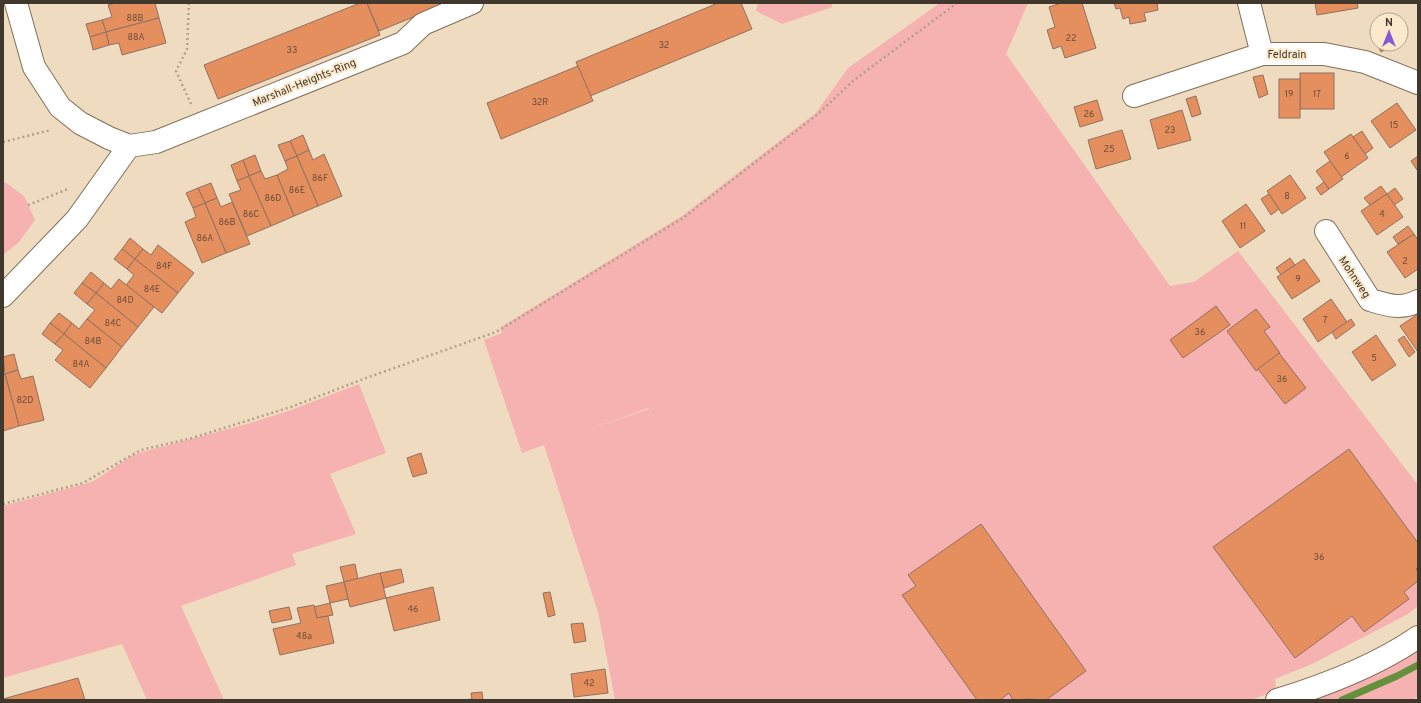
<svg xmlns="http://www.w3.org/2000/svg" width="1421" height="703" font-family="Overpass,sans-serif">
<rect width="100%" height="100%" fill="#efdbc0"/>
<!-- green -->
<g fill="#f5b2b0" fill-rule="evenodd">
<path d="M 758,3 L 832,3 L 832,7 L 782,24 L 756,11 Z"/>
<path d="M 940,3 L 1028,3 L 1006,54 L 1170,286 L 1194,282 L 1238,251 L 1418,485 L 1418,606 L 1408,614 L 1312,664 L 1275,679 L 1276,689 L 1274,692 L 1250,700 L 615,700 L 598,612 L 544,445 L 522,453 L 484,340 L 502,333 L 501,327 L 682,216 L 816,113 L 848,68 ZM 649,408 L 649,409 L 579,433 Z"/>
<path d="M 3,181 L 24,196 L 35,220 L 19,242 L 3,255 Z"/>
<path d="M 359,384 L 386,453 L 330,474 L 356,534 L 292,554 L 296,565 L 181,606 L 224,700 L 147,700 L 122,644 L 3,678 L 3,506 L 92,482 L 133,455 L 142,452 L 247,424 L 291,410 Z"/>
<path d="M 1418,646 L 1418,696 L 1412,700 L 1318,700 L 1320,694 Z"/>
</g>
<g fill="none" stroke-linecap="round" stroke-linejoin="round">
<!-- stream -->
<path stroke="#65913f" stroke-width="7" d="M 1342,700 L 1397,676 L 1418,665"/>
</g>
<!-- building -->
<g fill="#e58f5f" stroke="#8e7162">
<path d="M 115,3 L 155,3 L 159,18 L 106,32 L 102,20 L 112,17 L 108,5 Z"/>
<path d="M 360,3 L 367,3 L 380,35 L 218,99 L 204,65 Z"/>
<path d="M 367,3 L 448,3 L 379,31 Z"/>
<path d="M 718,3 L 741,3 L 752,29 L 590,96 L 576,62 Z"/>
<path d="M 1061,3 L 1082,3 L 1096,48 L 1065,58 L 1061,46 L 1053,49 L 1047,30 L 1055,27 L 1049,7 Z"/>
<path d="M 1114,3 L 1157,3 L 1158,10 L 1144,13 L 1146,21 L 1130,24 L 1129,17 L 1123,19 L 1120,8 L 1116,9 Z"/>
<path d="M 1315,3 L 1357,3 L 1358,8 L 1317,15 Z"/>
<path d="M 159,18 L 166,43 L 122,55 L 119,43 L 109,45 L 106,32 Z"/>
<path d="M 102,20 L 106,32 L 90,37 L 86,24 Z"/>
<path d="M 1401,31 L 1405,39 L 1401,41 Z"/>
<path d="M 106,32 L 109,45 L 93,50 L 90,37 Z"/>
<path d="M 1377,44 L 1395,44 L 1381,52 Z"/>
<path d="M 578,66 L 593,101 L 501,139 L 487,103 Z"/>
<rect x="1300" y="73" width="34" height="36"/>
<path d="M 1263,75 L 1268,94 L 1259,98 L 1253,77 Z"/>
<rect x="1279" y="79" width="21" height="39"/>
<path d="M 1196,96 L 1201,114 L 1192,117 L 1186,99 Z"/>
<path d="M 1097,100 L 1103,120 L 1080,127 L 1074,107 Z"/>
<path d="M 1397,103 L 1416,130 L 1390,148 L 1371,121 Z"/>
<path d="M 1182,110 L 1191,140 L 1158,149 L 1150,120 Z"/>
<path d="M 1122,130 L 1131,159 L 1096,169 L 1088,140 Z"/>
<path d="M 1362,131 L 1373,148 L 1365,154 L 1353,137 Z"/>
<path d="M 1351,134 L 1368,158 L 1341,177 L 1324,152 Z"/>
<path d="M 303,135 L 309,150 L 297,156 L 290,141 Z"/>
<path d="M 290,141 L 297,156 L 285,161 L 278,145 Z"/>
<path d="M 309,150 L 313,160 L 324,154 L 342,196 L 318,206 L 297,156 Z"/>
<path d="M 255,155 L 261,171 L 249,176 L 243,160 Z"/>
<path d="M 297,156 L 318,206 L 294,216 L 277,175 L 288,169 L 285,161 Z"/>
<path d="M 1418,156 L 1418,170 L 1417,170 L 1411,161 Z"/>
<path d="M 243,160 L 249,176 L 237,181 L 231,165 Z"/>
<path d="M 1330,161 L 1343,179 L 1329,189 L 1316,171 Z"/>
<path d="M 261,171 L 265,179 L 277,175 L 294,216 L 271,226 L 249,176 Z"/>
<path d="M 1290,175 L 1306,198 L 1282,214 L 1267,191 Z"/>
<path d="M 249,176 L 271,226 L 247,236 L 229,194 L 241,190 L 237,181 Z"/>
<path d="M 1324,182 L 1329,189 L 1321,195 L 1316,188 Z"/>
<path d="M 211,183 L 217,198 L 205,203 L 198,188 Z"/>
<path d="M 1381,186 L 1387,194 L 1370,205 L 1364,198 Z"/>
<path d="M 198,188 L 205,203 L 193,208 L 186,193 Z"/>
<path d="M 1395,188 L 1403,199 L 1394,205 L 1387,194 Z"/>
<path d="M 1269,194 L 1279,209 L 1271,215 L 1261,199 Z"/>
<path d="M 1387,194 L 1403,217 L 1377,235 L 1361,211 Z"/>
<path d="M 217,198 L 221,207 L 232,202 L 250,244 L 226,253 L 205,203 Z"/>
<path d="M 205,203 L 226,253 L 202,263 L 185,222 L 196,217 L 193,208 Z"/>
<path d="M 1246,204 L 1265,231 L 1240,248 L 1222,221 Z"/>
<path d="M 1408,226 L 1414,234 L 1398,244 L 1393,237 Z"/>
<path d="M 1414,234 L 1418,240 L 1418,269 L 1405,278 L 1387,252 Z"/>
<path d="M 130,238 L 143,249 L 135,259 L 122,249 Z"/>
<path d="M 158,245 L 194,273 L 178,293 L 135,259 L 143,249 L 151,255 Z"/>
<path d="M 122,249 L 135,259 L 127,269 L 114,259 Z"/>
<path d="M 1290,258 L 1295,265 L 1281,275 L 1276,268 Z"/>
<path d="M 135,259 L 178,293 L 162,313 L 126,285 L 134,275 L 127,269 Z"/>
<path d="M 1304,259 L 1320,281 L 1292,299 L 1277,277 Z"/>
<path d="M 91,272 L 104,283 L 96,293 L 82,283 Z"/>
<path d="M 119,279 L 154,307 L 138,327 L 96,293 L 104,283 L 111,289 Z"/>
<path d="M 82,283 L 96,293 L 87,304 L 74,293 Z"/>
<path d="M 96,293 L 138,327 L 122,347 L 87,319 L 95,310 L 87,304 Z"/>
<path d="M 1331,299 L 1347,322 L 1318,342 L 1303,319 Z"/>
<path d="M 1216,306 L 1230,325 L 1183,358 L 1170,340 Z"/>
<path d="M 1256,309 L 1270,327 L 1264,331 L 1280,353 L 1256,371 L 1227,331 Z"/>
<path d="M 59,313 L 72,323 L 64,334 L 50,323 Z"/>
<path d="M 1418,314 L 1418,352 L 1400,326 Z"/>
<path d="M 87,319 L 122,347 L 106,368 L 64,334 L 72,323 L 79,329 Z"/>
<path d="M 1351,319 L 1355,325 L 1336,339 L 1332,332 Z"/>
<path d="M 50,323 L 64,334 L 55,344 L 42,334 Z"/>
<path d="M 64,334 L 106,368 L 90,388 L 55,360 L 63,350 L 55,344 Z"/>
<path d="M 1376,335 L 1396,365 L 1372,381 L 1352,352 Z"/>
<path d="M 1404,336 L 1415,352 L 1409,357 L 1398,340 Z"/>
<path d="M 1279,353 L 1306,388 L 1285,404 L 1258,369 Z"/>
<path d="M 14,354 L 18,370 L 5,374 L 3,357 Z"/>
<path d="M 18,370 L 21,379 L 33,376 L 44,420 L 19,426 L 5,374 Z"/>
<path d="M 3,374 L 5,374 L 19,426 L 3,431 Z"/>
<path d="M 1349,449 L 1418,543 L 1418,567 L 1416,569 L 1418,572 L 1418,581 L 1404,592 L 1409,599 L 1364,632 L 1352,616 L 1295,658 L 1213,547 Z"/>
<path d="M 421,453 L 427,473 L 413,477 L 407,458 Z"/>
<path d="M 981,524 L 1086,671 L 1046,700 L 1028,699 L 1013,700 L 1009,693 L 1000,700 L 977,700 L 902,595 L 916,586 L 908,575 Z"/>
<path d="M 355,564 L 358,579 L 344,582 L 340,567 Z"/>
<path d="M 401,569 L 404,582 L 384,588 L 380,573 Z"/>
<path d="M 380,573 L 386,598 L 350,607 L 344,582 Z"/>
<path d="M 344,582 L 348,599 L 330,603 L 326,586 Z"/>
<path d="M 433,587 L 440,620 L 394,631 L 386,598 Z"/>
<path d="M 550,592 L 555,615 L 548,617 L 543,593 Z"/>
<path d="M 330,603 L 333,615 L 317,618 L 314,607 Z"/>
<path d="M 314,605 L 317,618 L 328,616 L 334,643 L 280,655 L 273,629 L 301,623 L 297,608 Z"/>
<path d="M 289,607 L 292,619 L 272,623 L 269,611 Z"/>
<path d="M 583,623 L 586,641 L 574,643 L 571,624 Z"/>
<path d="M 605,669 L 608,693 L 574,697 L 571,674 Z"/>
<path d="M 78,678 L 85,700 L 3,700 L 3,699 Z"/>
<path d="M 482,692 L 483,700 L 461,700 L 472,699 L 471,693 Z"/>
</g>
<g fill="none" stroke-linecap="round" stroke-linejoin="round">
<!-- minor casing -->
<g stroke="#817057" stroke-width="24">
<g id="minor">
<path d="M 16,3 L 34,67 L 60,107 L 80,123 L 109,138 L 129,146 L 156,142 L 403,43 L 423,24 L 472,3"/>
<path d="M 1249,3 L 1262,54"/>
<path d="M 1134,96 L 1262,54 L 1324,54 L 1365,62 L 1418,83"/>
<path d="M 1326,231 L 1370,300 C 1387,305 1401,310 1418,301"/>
<path d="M 3,296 L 77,219 L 129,146"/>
</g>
</g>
<!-- secondary casing -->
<g stroke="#817057" stroke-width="24">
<path id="secondary" d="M 1277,700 C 1326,685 1376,666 1418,637"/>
</g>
<!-- path -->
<g stroke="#b1a18c" stroke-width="2.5" stroke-dasharray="2 3" stroke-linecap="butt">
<path d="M 189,3 L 187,49 L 176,71 L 191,104"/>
<path d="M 3,142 L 51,130"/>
<path d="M 28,205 L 68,189"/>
<path d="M 3,504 L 83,483 L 141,450 L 192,438 L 291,407 L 366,378 L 496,332 L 683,218 L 818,114 L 854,80 L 957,3"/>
</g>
<!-- minor -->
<use href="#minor" stroke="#fff" stroke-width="22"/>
<!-- secondary -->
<use href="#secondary" stroke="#fff" stroke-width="22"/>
</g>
<g text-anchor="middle" stroke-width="4" stroke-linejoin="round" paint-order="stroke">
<!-- number labels -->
<g font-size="9" fill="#694e3a">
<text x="135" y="21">88B</text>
<text x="136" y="40">88A</text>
<text x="1071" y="41">22</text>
<text x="664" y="48">32</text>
<text x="292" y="53">33</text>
<text x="1289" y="97">19</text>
<text x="1317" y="97">17</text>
<text x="540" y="105">32R</text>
<text x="1089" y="117">26</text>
<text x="1394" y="128">15</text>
<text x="1170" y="133">23</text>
<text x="1109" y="152">25</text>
<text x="1347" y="159">6</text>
<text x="320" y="181">86F</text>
<text x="297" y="193">86E</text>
<text x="1287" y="199">8</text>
<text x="273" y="201">86D</text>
<text x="251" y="217">86C</text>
<text x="1382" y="217">4</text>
<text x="227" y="225">86B</text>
<text x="1243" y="229">11</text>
<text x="205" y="241">86A</text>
<text x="1405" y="264">2</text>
<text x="164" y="269">84F</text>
<text x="1298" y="282">9</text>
<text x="152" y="292">84E</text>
<text x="125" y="303">84D</text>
<text x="1325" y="323">7</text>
<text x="113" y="326">84C</text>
<text x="1200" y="335">36</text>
<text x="93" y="344">84B</text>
<text x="1374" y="361">5</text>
<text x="81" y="367">84A</text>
<text x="1282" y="382">36</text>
<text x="25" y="403">82D</text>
<text x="1319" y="560">36</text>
<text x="413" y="612">46</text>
<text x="304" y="639">48a</text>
<text x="589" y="686">42</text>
</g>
<!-- street labels -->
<g font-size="11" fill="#40382d" stroke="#fce9cc">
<text x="1287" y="58">Feldrain</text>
<text transform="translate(304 82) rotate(-22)" y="4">Marshall-Heights-Ring</text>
<text transform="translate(1355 277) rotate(56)" y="4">Mohnweg</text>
</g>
</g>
<!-- border -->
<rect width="1421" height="703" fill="none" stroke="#40382d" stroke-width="8"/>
<!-- north arrow -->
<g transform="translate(1389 32)"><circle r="19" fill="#fce9cc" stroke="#b1a28c"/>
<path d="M0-3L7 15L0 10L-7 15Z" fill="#8659d2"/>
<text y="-6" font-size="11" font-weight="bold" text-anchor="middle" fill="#40382d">N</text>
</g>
</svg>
